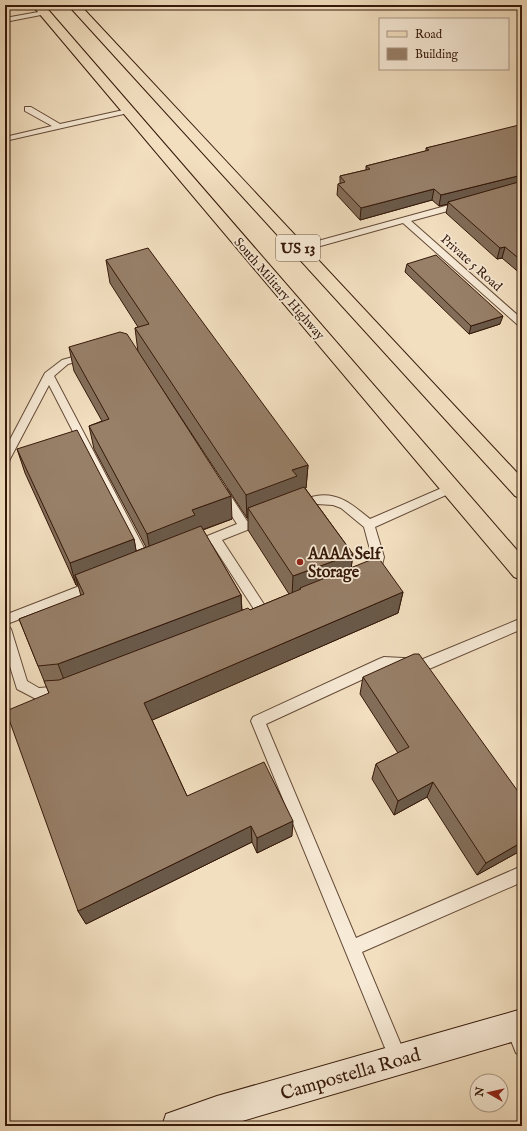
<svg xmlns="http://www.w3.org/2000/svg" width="527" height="1131" font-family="'IM FELL English',serif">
<rect width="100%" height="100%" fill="#f2dfc0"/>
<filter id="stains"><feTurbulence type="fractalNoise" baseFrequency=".005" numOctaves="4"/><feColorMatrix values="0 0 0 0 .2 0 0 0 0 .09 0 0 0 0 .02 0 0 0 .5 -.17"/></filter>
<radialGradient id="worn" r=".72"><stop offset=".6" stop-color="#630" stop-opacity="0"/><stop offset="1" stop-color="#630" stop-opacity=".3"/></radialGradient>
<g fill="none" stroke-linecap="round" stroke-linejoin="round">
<!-- service casing -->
<g stroke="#644a37" stroke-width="2">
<g id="service">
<path d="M 44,11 L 46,12 L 46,14 L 5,22 L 5,18 Z"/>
<path d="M 25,107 L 31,107 L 60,124 L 128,109 L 132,111 L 128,113 L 5,141 L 5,137 L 52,126 L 25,111 Z"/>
<path d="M 460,202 L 466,202 L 467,204 L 466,206 L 411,221 L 522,319 L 522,327 L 519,326 L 403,223 L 299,252 L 295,249 L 296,247 Z"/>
<path d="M 87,353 L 90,354 L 92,356 L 90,358 L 68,364 L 54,376 L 152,563 L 150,566 L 146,568 L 142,566 L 49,385 L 10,459 L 9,462 L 5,463 L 5,449 L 45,373 L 62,360 Z"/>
<path d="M 451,484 L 455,485 L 457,488 L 455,491 L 375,527 L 384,557 L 380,573 L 373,577 L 369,575 L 367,572 L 370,567 L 372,557 L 364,527 L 341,508 L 333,505 L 317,504 L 299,510 L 295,509 L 293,506 L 295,503 C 302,501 309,497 316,496 C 339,492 354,506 370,519 Z"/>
<path d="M 223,489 L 227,490 L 247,521 L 263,515 L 267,516 L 269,519 L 267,522 L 222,540 L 269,612 L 271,616 L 269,620 L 265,621 L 261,620 L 212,544 L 194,551 L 190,549 L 188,546 L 190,543 L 237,524 L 217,493 L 219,490 Z"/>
<path d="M 95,580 L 99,581 L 101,585 L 99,589 L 7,624 L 11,629 L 27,681 L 39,688 L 65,686 L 70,688 L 72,692 L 70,696 L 38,700 L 17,689 L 5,650 L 5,615 Z"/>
<path d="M 522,618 L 522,629 L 429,669 L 424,671 L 385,669 L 266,724 L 356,938 L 522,866 L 522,882 L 362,952 L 407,1059 L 404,1065 L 398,1068 L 392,1065 L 251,721 L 253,717 L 379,659 L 384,657 L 423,659 Z"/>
<path d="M 513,1018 L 519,1020 L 522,1027 L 522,1056 L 516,1053 L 505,1026 L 507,1020 Z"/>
</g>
</g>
<!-- secondary casing -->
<g stroke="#351809" stroke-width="2">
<path id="secondary" d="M 522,1009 L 522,1039 L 225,1126 L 162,1126 L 166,1114 L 217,1096 Z"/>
</g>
<!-- primary casing -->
<g stroke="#351809" stroke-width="2">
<g id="primary">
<path d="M 32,5 L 44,5 L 522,556 L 522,580 L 514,577 Z"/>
<path d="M 68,5 L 80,5 L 522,478 L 522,499 L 515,496 Z"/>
</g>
</g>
<!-- service -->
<use href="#service" fill="#f7ead6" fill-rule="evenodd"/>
<!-- secondary -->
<use href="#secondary" fill="#f7ead6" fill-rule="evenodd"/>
<!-- primary -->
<use href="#primary" fill="#f2dfc0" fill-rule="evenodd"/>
</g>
<!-- wall -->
<g fill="#826d59" stroke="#351809">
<path d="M 522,126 L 522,275 L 502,258 L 497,259 L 446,213 L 448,204 L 439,206 L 432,200 L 360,220 L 337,195 L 338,184 L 340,184 L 340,176 L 366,170 L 366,166 L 426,151 L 426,148 Z"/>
<path d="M 106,260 L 308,465 L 306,488 L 305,488 L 353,554 L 351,568 L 403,592 L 398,613 L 152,720 L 187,796 L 292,836 L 257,853 L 252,842 L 86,924 L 78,911 L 49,693 L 19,619 L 81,596 L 78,585 L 76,585 L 25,473 L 17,449 L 134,539 L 136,551 L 146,547 L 94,449 L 89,426 L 102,421 L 74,371 L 69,347 L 232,519 L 203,530 L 241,595 L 242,610 L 250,610 L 289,594 L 248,530 L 248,518 L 247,518 L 138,352 L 135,328 L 138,327 L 110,283 Z"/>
<path d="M 407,264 L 500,324 L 469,334 L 405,272 Z"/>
<path d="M 363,677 L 522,850 L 477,875 L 427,797 L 394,815 L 372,779 L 376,764 L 398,753 L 360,694 Z"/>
</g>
<!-- shaded-wall -->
<g fill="#6a5949" stroke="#351809">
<path d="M 5,164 L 9,181 L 5,182 Z"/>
<path d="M 522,175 L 522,185 L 448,202 L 448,204 L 439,206 L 441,195 Z"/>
<path d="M 434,189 L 432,200 L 360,220 L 361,208 Z"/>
<path d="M 505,247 L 502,258 L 497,259 L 500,248 Z"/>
<path d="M 503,316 L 500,324 L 469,334 L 471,326 Z"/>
<path d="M 308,465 L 306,488 L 248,508 L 248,518 L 247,518 L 246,495 L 292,470 Z"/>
<path d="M 231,496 L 232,519 L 196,532 L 151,556 L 147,534 L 192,510 Z"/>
<path d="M 134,539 L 138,561 L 75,575 L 78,585 L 76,585 L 70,563 Z"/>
<path d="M 353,554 L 350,577 L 301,589 L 300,588 L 300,595 L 292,598 L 293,576 Z"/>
<path d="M 403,592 L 398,613 L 148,722 L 144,703 Z"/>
<path d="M 241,595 L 242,617 L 66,685 L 58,664 Z"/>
<path d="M 433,782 L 427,797 L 394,815 L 398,801 Z"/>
<path d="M 293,821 L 292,836 L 257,853 L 257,838 Z"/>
<path d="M 251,826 L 252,842 L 86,924 L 78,911 Z"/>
<path d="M 522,842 L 522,850 L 477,875 L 486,863 Z"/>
</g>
<!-- building -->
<g fill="#977f68" stroke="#351809">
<path d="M 519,125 L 522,126 L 522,175 L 441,195 L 434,189 L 361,208 L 338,184 L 345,182 L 340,176 L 370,169 L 366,166 L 429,150 L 426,148 Z"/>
<path d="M 522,181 L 522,261 L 505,247 L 500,248 L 448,202 Z"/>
<path d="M 148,248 L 308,465 L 292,470 L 297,476 L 246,495 L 135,328 L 149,324 L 106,260 Z"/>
<path d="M 436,255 L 503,316 L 471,326 L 407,264 Z"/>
<path d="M 120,332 L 127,334 L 231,496 L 192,510 L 195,515 L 147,534 L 89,426 L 109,419 L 69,347 Z"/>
<path d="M 77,430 L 134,539 L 70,563 L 17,449 Z"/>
<path d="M 304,487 L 353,554 L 293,576 L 248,508 Z"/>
<path d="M 201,526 L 241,595 L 58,664 L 38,666 L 19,619 L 84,594 L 75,575 Z"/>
<path d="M 378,557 L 403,592 L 144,703 L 187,796 L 264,762 L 293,821 L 257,838 L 251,826 L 78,911 L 6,711 L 49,693 L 44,681 L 59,680 L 248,608 L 250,610 L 301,589 L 300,588 Z"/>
<path d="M 414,654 L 419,654 L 522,797 L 522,842 L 486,863 L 433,782 L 398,801 L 376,764 L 409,747 L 363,677 Z"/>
</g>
<!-- markers -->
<circle fill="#8f2418" stroke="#f7ead6" stroke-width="1.5" cx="300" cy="562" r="4"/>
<g text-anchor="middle" stroke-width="3.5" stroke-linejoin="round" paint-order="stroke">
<!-- far-street labels -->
<g font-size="13" fill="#351809" stroke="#f7ead6">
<text transform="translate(472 262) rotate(42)" y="5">Private 5 Road</text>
<text transform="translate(280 288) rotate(49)" y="5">South Military Highway</text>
</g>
<!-- shield labels -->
<rect fill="#f7ead6" stroke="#6f5746" stroke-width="1" x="276" y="235" width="44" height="26" rx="3"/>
<g font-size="15" font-weight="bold" fill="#351809">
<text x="298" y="253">US 13</text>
</g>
<!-- poi labels -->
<g font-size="16" font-weight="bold" fill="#351809" stroke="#f7ead6" text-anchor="start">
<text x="308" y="559">AAAA Self<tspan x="308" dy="18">Storage</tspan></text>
</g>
<!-- near-street labels -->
<g font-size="19" fill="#351809" stroke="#f7ead6">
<text transform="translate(350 1073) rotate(-16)" y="7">Campostella Road</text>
</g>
</g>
<!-- margin -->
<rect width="527" height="1131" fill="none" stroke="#f2dfc0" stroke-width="20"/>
<rect x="6" y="6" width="515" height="1119" fill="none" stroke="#351809" stroke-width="2"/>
<rect x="10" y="10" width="507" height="1111" fill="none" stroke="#351809"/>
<!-- legend -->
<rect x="379" y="18" width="130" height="52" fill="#f7ead6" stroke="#a99684"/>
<rect x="387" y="31" width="20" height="6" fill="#f2dfc0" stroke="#a99684"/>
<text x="415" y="38" font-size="12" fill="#351809">Road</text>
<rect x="387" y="48" width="20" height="12" fill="#977f68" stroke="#a99684"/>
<text x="415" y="58" font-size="12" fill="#351809">Building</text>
<!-- north arrow -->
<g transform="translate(489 1093) rotate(278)"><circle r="19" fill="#f7ead6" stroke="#a99684"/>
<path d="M0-3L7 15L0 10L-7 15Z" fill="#8f2418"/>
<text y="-6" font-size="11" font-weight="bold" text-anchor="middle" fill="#351809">N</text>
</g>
<rect width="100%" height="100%" filter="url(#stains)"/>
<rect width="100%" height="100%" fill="url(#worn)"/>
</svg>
